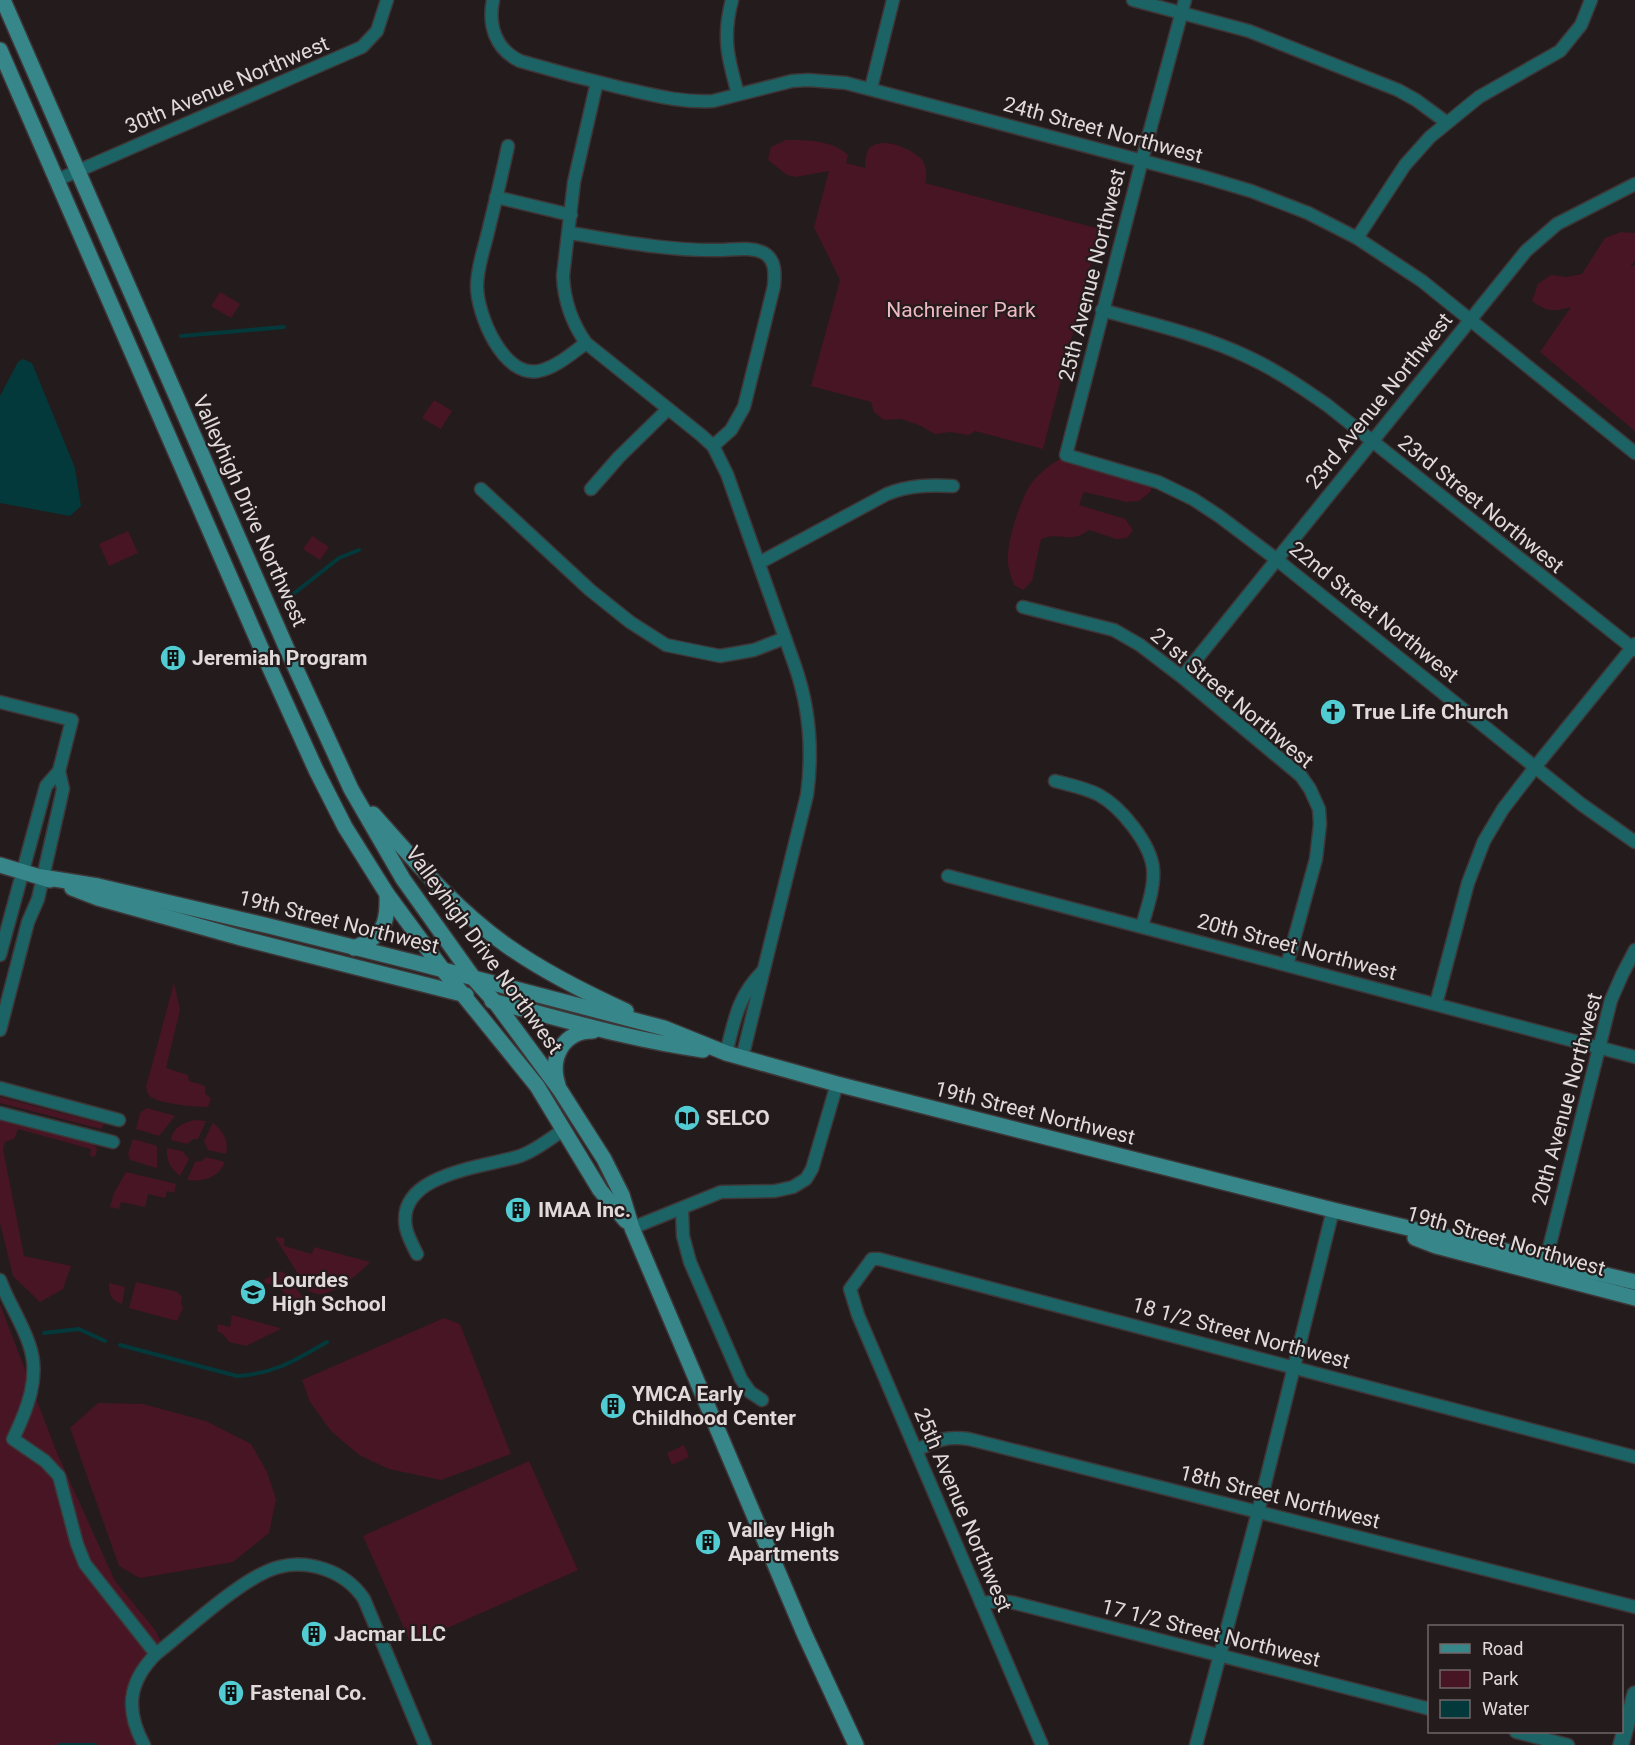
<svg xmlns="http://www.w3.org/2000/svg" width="1635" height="1745" font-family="Roboto,sans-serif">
<rect width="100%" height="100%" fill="#241b1c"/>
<!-- green -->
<g fill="#481524">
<path d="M 786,140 C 807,140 832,140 848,155 L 846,163 L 865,168 C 866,162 865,155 868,150 C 879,134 914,149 923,161 C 927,168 927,176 925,183 L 1100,229 L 1043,449 L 975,431 L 969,435 L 950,432 L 935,434 L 919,425 L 901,419 L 884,420 L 874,412 L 871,402 L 811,386 L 840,280 L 814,227 L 829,171 L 796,177 L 787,175 L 768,160 L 771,147 Z"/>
<path d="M 1621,232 L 1635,233 L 1635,261 L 1630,267 L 1635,265 L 1635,431 L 1540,352 L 1571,307 C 1554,312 1547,312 1532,301 L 1538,284 L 1551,275 L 1567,277 L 1582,274 L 1605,238 Z"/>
<path d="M 220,292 L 240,304 L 231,318 L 211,306 Z"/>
<path d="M 434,400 L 452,411 L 441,429 L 422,418 Z"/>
<path d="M 1067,456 L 1115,471 L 1131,467 L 1140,470 L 1152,479 L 1151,491 L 1139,501 L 1127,502 L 1084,492 L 1079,505 L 1125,519 L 1133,530 L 1127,538 L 1116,539 L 1089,530 C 1069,545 1060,531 1041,539 L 1032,581 L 1023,590 L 1014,585 C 1012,578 1008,570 1008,562 C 1006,543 1021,496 1033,481 C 1041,472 1055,460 1067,456 Z"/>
<path d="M 128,531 L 138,553 L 109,566 L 99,544 Z"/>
<path d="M 312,536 L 329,547 L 320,560 L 303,549 Z"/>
<path d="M 174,983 L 180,1010 L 166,1068 L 188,1075 L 189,1081 L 205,1086 L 205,1094 L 211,1098 L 208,1107 C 196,1107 158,1104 150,1096 C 147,1093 147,1091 146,1087 Z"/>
<path d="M 0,1097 L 104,1124 L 101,1129 L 0,1103 Z"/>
<path d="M 147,1108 L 175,1116 L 159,1136 L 136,1129 L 140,1113 Z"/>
<path d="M 2,1120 L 91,1142 L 97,1148 L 96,1155 L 93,1157 L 90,1155 L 91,1149 L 18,1129 L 14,1139 L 5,1142 L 3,1149 L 24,1256 L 71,1266 L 63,1289 L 40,1302 L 13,1276 L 0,1223 L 0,1121 Z"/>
<path d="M 194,1120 L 206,1121 L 198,1139 L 193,1139 L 187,1144 L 171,1140 C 173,1127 182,1124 194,1120 Z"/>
<path d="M 213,1123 C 224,1132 229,1140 226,1154 L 208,1150 L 204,1141 Z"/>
<path d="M 133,1139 L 157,1146 L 157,1168 L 130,1160 L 128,1154 Z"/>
<path d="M 167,1148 L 182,1151 L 189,1159 L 180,1176 C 170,1168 166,1161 167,1148 Z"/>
<path d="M 206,1157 L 225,1162 C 218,1178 204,1182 187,1180 L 195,1162 L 202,1161 Z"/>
<path d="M 126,1172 L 176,1184 L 174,1193 L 167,1191 L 165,1198 L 148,1194 L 145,1207 L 121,1202 L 119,1209 L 110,1207 L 114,1193 Z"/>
<path d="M 277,1237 L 284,1238 L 284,1246 L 312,1254 L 314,1247 L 370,1262 C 361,1272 333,1296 318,1294 C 315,1294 312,1292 309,1291 L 276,1239 Z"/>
<path d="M 281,1271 L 287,1275 L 304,1299 L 301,1307 L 277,1286 L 265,1283 L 264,1280 Z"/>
<path d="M 136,1282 L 178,1292 L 178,1294 L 182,1296 L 181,1304 L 183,1308 L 177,1321 L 129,1308 Z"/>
<path d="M 109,1283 L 125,1287 L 122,1304 C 111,1300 109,1295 109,1283 Z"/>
<path d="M 0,1304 L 57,1453 L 115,1581 L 155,1630 L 160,1640 L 156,1654 L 133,1688 L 144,1745 L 0,1745 Z"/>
<path d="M 232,1315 L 280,1328 L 279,1330 L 246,1346 L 229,1342 L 223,1334 L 217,1331 L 218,1324 L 230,1327 Z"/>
<path d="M 444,1318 L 460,1324 L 511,1454 L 441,1480 L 389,1469 L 359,1455 L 331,1431 L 310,1402 L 302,1380 Z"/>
<path d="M 98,1403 L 143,1404 L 206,1421 L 251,1444 L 267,1472 L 276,1499 L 269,1533 L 233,1562 L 140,1578 L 119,1566 L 70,1428 Z"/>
<path d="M 684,1445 L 689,1457 L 672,1465 L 667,1453 Z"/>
<path d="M 529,1461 L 578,1570 L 411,1644 L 363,1536 Z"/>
</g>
<!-- water -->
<path fill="#03393b" d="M 23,359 L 32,363 L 75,468 L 81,506 L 70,516 L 0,503 L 0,396 L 18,362 Z"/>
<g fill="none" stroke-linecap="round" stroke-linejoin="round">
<!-- stream -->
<g stroke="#03393b" stroke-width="4">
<path d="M 181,336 L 284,327"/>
<path d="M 292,595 L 339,558 L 359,550"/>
<path d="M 44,1333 L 79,1329 L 105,1341"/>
<path d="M 120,1345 L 237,1376 C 274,1374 296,1360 327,1342"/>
<path d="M 60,1745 L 95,1745"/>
</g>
<!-- minor casing -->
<g stroke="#3e3637" stroke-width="15">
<g id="minor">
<path d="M 493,0 C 488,25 495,49 520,61 C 554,71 588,80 622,88 C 653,95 682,103 713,101 L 792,81 L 808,80 L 846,83 L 1204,177 L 1251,191 L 1308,213 L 1357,238 L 1422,281 L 1635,453"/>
<path d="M 732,0 C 722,37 728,59 738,94"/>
<path d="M 1133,0 L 1249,31 L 1398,90 L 1416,100 L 1446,122"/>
<path d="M 1185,0 L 1142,160 L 1066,455 L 1158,482 L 1193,499 L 1219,516 L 1276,559 L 1581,804 L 1635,842"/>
<path d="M 597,82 L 574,182 L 563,276 C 564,300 572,323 586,343 L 701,435 L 713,446 L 727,474 L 795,666 C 810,709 813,751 807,795 L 742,1058"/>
<path d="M 871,88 L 893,0"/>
<path d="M 508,146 C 502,175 495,203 488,232 C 484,249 477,268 477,286 C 477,314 503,378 539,371 C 557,367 572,353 586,343"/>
<path d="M 57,180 L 362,47 L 377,31 L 387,0"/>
<path d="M 496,197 L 571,215"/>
<path d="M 570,233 C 619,241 668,251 718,250 C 732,250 750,246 764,253 C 776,260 775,274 774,286 L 744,407 L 731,430 L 713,446"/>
<path d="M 1357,238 L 1405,165 L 1430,137 L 1479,97 L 1560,51 L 1581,25 L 1591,0"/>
<path d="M 1102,310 C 1151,324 1202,335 1248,357 C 1276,370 1301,387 1327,405 L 1635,650"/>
<path d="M 481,489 L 590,590 L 630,622 L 666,645 L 720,656 L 754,650 L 785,638"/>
<path d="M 591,489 L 619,457 L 668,409"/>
<path d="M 759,563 L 887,494 C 909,485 929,485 953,486"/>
<path d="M 1023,607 L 1114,630 L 1140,645 L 1182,677 L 1301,776 L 1310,789 L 1319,809 L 1320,824 L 1316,859 L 1287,965"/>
<path d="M 1182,677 L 1526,251 L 1557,224 L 1635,184"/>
<path d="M 0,702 L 72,720 L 59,771 L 46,786 L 0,955"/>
<path d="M 1055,781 C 1070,785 1086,788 1099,795 C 1121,807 1150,843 1153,868 C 1155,887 1147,908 1142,926"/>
<path d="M 948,876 L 1635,1057"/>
<path d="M 1436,1004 L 1468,883 L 1484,841 L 1503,809 L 1536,766 L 1635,644"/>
<path d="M 0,1030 L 28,922 L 38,899 L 63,789 L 59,771"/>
<path d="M 726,1053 C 735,1019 737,998 762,972"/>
<path d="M 0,1088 L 119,1120"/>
<path d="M 0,1113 L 113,1142"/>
<path d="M 682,1209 L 683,1236 L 690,1262 L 741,1379 L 750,1392 L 762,1400"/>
<path d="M 632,1228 L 721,1192 L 775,1191 L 793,1187 L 806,1179 L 812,1169 L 837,1084"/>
<path d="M 417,1254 C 413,1246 408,1237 406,1228 C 395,1173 486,1167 520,1156 C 535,1151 550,1139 563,1130"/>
<path d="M 1544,1268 L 1611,1000 L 1622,975 L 1635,950"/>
<path d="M 0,1280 C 8,1302 22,1322 29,1344 C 41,1376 27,1410 13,1439 L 45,1461 L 59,1476 L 77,1544 L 85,1564 L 156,1654"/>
<path d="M 917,1450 C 937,1440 946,1436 969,1439 L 1635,1607"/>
<path d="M 981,1603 L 1002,1601 L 1015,1603 L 1430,1709"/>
<path d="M 1516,1732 L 1568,1745"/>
<path d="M 144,1745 C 125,1710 128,1682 156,1654 C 187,1630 243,1576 279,1567 C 294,1563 309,1564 324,1569 C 342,1575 354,1584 364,1599 L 425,1745"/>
<path d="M 1042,1745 L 858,1315 L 850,1289 L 872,1259 L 879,1259 L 1635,1457"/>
<path d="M 1196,1745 L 1258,1512 L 1333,1210"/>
</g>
</g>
<!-- tertiary casing -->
<g stroke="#3e3637" stroke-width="18">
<path id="tertiary" d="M 1621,1745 L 1635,1694"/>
</g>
<!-- secondary casing -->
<g stroke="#3e3637" stroke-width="18">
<g id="secondary">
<path d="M 3,0 L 290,656 L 351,789 L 403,879 L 475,980 L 495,1002 L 560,1090 L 604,1159 L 622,1195 L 632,1228 L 804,1633 L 856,1745"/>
<path d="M 0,50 L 268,664 L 316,770 L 345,827 L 387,894 L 443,970 L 537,1086 L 600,1190 L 626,1221"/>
<path d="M 373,814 C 414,860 455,909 506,945 C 544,972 584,992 626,1011"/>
<path d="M 0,865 L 50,880"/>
<path d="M 42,877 L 98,886 L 269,926 L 417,963 L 664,1028 L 726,1053 L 837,1084 L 1333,1210 L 1635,1282"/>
<path d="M 72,888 L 98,898 L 245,939 L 466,995"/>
<path d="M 354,948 C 384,936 388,924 387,894"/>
<path d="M 492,1001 C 562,1019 631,1040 703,1050"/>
<path d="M 558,1085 C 549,1058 563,1031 593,1031"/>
<path d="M 1415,1238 L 1436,1246 L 1635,1298"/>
</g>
</g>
<!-- minor -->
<use href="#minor" stroke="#1c6366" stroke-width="12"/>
<!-- tertiary -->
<use href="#tertiary" stroke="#1c6366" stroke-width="15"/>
<!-- secondary -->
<use href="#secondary" stroke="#36868a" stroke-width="15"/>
</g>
<!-- icons -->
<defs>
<g id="building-disc" transform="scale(1.35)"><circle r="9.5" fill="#51ccd2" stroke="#241b1c"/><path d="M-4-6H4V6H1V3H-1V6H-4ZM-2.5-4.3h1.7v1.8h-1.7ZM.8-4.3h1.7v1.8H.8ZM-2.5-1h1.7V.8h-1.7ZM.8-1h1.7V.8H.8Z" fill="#111"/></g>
<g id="church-disc" transform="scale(1.35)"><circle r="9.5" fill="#51ccd2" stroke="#241b1c"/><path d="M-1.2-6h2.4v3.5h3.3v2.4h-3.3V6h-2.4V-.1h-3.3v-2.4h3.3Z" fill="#111"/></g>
<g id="library-disc" transform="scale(1.35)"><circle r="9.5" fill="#51ccd2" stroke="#241b1c"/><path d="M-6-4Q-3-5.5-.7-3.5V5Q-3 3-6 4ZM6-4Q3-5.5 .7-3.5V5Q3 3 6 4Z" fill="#111"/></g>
<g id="school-disc" transform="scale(1.35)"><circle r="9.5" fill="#51ccd2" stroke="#241b1c"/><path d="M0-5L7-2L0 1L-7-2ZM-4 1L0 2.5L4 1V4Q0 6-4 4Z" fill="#111"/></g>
</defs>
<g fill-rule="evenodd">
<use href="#building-disc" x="173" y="658"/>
<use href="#church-disc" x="1333" y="712"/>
<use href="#library-disc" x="687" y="1118"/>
<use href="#building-disc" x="518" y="1210"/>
<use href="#school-disc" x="253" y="1292"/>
<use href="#building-disc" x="613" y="1406"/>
<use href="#building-disc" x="708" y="1542"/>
<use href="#building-disc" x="314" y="1634"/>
<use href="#building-disc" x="231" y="1693"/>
</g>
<g text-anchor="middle" stroke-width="4.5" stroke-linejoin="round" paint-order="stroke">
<!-- street labels -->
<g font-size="21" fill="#e1dadb" stroke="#241b1c">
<text transform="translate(227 85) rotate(-23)" y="7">30th Avenue Northwest</text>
<text transform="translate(1103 130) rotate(15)" y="7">24th Street Northwest</text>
<text transform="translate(1092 275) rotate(-76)" y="7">25th Avenue Northwest</text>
<text transform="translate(1379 401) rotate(-51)" y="7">23rd Avenue Northwest</text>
<text transform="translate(1481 504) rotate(39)" y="7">23rd Street Northwest</text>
<text transform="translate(250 511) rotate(66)" y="7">Valleyhigh Drive Northwest</text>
<text transform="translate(1374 612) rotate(39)" y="7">22nd Street Northwest</text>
<text transform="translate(1232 698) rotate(40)" y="7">21st Street Northwest</text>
<text transform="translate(339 922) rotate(14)" y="7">19th Street Northwest</text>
<text transform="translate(1297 947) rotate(15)" y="7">20th Street Northwest</text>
<text transform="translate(484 950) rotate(54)" y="7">Valleyhigh Drive Northwest</text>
<text transform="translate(1567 1099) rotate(-75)" y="7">20th Avenue Northwest</text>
<text transform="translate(1035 1113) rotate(14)" y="7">19th Street Northwest</text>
<text transform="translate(1506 1241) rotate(16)" y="7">19th Street Northwest</text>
<text transform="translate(1241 1333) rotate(15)" y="7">18 1/2 Street Northwest</text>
<text transform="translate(1280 1497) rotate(14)" y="7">18th Street Northwest</text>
<text transform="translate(963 1510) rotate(67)" y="7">25th Avenue Northwest</text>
<text transform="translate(1211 1633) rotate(14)" y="7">17 1/2 Street Northwest</text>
</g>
<!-- park labels -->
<g font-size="21" fill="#eeb9c2" stroke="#241b1c">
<text x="961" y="317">Nachreiner Park</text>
</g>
<!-- poi labels -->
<g font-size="21" font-weight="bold" fill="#e1dadb" stroke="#241b1c" text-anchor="start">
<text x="192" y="665">Jeremiah Program</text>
<text x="1352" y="719">True Life Church</text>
<text x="706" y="1125">SELCO</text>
<text x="538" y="1217">IMAA Inc.</text>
<text x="272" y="1287">Lourdes<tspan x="272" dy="24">High School</tspan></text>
<text x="632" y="1401">YMCA Early<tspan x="632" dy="24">Childhood Center</tspan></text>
<text x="728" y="1537">Valley High<tspan x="728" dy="24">Apartments</tspan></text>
<text x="334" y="1641">Jacmar LLC</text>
<text x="250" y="1700">Fastenal Co.</text>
</g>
</g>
<!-- legend -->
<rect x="1428" y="1625" width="195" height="108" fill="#241b1c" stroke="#706768" stroke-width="1.5"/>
<rect x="1440" y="1644" width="30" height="9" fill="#36868a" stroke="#706768" stroke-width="1.5"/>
<text x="1482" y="1655" font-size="18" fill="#e1dadb">Road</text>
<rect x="1440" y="1670" width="30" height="18" fill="#481524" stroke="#706768" stroke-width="1.5"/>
<text x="1482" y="1685" font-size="18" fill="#e1dadb">Park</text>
<rect x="1440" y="1700" width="30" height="18" fill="#03393b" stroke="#706768" stroke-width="1.5"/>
<text x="1482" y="1715" font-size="18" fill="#e1dadb">Water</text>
</svg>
